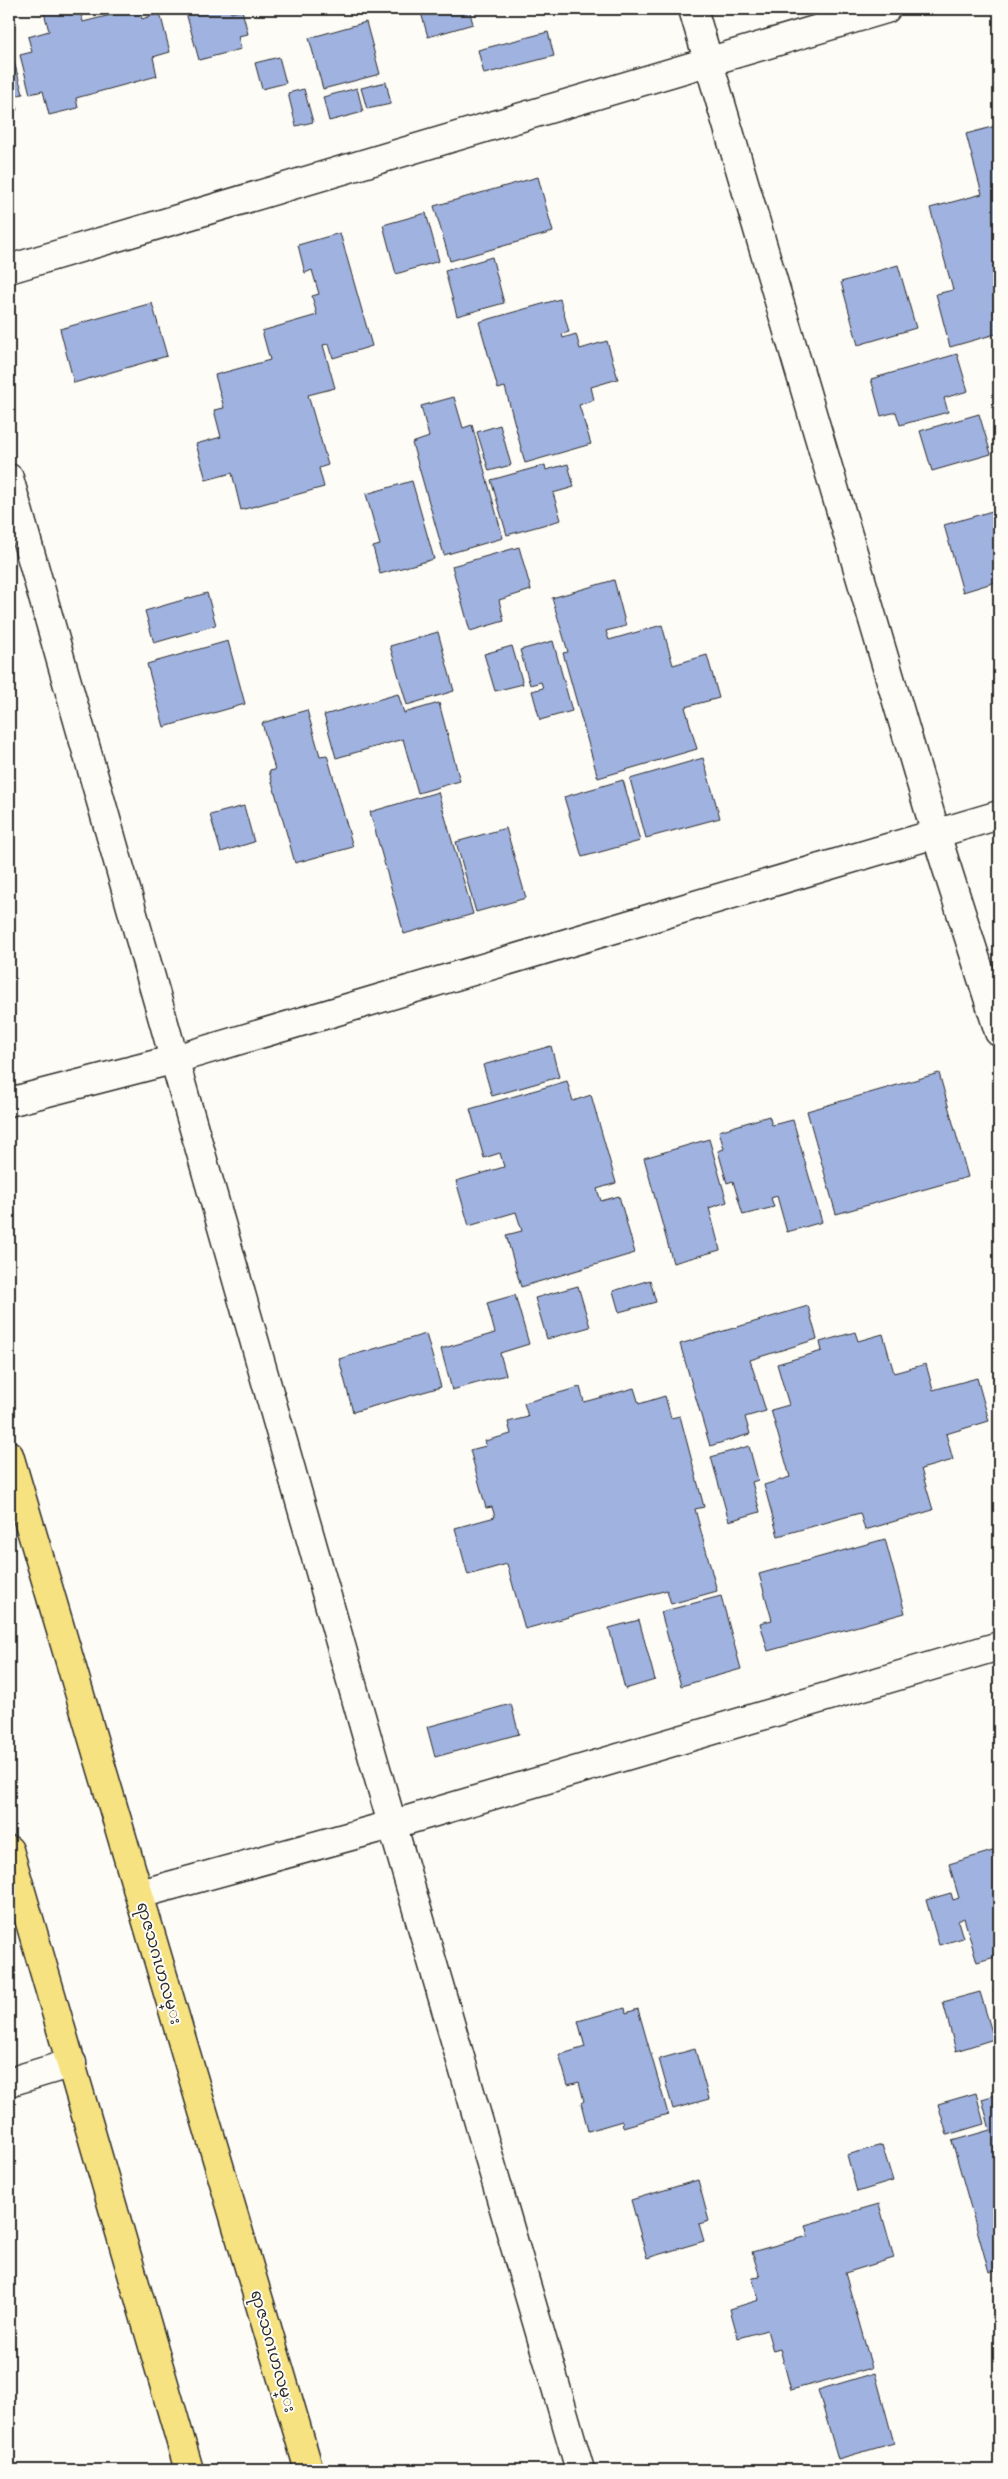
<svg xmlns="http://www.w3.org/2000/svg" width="1008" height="2479" font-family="'Architects Daughter','Noto Sans Myanmar',sans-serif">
<rect width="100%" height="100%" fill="#fdfcf7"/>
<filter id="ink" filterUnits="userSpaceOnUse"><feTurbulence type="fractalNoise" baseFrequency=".02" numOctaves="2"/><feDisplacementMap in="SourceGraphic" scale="10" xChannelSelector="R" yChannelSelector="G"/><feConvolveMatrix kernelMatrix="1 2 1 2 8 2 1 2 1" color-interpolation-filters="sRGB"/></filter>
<g filter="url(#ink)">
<!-- building -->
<g fill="#9fb2e0" stroke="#2b2b2b">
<path d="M 43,9 L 80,9 L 83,22 L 134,9 L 139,9 L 142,19 L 160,13 L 170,52 L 153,57 L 157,76 L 76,98 L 78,108 L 49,115 L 43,91 L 30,94 L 20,55 L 32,52 L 28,37 L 49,31 Z"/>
<path d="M 185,9 L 230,9 L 231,13 L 242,10 L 248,34 L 238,36 L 241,49 L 199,60 Z"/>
<path d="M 420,9 L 469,9 L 473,24 L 428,37 Z"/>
<path d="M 366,22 L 380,74 L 323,89 L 309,38 Z"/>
<path d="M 548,32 L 554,56 L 484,74 L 478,50 Z"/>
<path d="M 9,44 L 23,94 L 14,96 L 17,110 L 9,113 Z"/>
<path d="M 279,57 L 286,83 L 262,89 L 255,63 Z"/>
<path d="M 386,82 L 391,104 L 367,109 L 361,88 Z"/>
<path d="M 357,88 L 363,112 L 329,121 L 323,97 Z"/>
<path d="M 304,89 L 313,122 L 296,126 L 288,93 Z"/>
<path d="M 999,125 L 999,333 L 950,347 L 936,294 L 953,290 L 930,208 L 982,194 L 966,134 Z"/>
<path d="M 538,177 L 553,232 L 450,261 L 434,206 Z"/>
<path d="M 426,213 L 439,261 L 396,274 L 383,225 Z"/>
<path d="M 340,233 L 372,346 L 333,358 L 329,344 L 323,345 L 335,388 L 308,395 L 328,465 L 319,468 L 324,487 L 241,510 L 232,473 L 206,480 L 196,444 L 221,437 L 214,410 L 224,408 L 215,375 L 270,360 L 262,331 L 317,315 L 312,296 L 319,294 L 312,270 L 305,273 L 298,245 Z"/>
<path d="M 492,257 L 504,303 L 457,316 L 445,271 Z"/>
<path d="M 898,265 L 916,328 L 858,345 L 841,282 Z"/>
<path d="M 560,299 L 569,332 L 562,334 L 563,338 L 576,334 L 580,349 L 607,341 L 618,379 L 591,387 L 594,400 L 579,405 L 591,444 L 525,463 L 505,387 L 498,389 L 479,322 Z"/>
<path d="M 152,303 L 167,356 L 74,383 L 60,329 Z"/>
<path d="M 957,354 L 968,391 L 944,398 L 948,412 L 900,425 L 896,412 L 881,416 L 871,379 Z"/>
<path d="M 454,397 L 463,428 L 472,425 L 503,538 L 444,555 L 412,443 L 429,437 L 421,406 Z"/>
<path d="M 979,414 L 991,454 L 932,471 L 920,431 Z"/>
<path d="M 500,425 L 511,465 L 489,471 L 477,432 Z"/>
<path d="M 568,464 L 574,487 L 553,493 L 561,520 L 507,535 L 491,480 L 545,465 L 546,470 Z"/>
<path d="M 412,481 L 434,559 L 380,574 L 373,547 L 380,545 L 366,494 Z"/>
<path d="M 999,509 L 999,581 L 963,592 L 944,525 Z"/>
<path d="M 519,547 L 531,590 L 499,600 L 504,621 L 470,631 L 452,566 Z"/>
<path d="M 614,580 L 626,626 L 606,631 L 609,640 L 662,625 L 673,665 L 707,655 L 719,698 L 685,707 L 697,749 L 598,778 L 563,653 L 568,652 L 552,598 Z"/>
<path d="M 207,593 L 216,625 L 154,643 L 145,611 Z"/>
<path d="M 438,632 L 454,691 L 407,705 L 390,646 Z"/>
<path d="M 228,641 L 245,704 L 164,727 L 147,664 Z"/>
<path d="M 553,641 L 572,711 L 540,720 L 532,691 L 543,688 L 541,682 L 530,685 L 520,650 Z"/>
<path d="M 512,646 L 523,684 L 495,691 L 484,654 Z"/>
<path d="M 398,694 L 404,713 L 439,703 L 460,781 L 418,793 L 403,739 L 336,758 L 324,715 Z"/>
<path d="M 307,710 L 320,756 L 327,755 L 353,847 L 295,863 L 269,771 L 275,770 L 262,723 Z"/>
<path d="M 703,758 L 720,818 L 646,838 L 630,779 Z"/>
<path d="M 623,780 L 640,841 L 582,857 L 564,797 Z"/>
<path d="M 438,792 L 473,914 L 404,934 L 370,812 Z"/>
<path d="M 244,806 L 254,842 L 221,852 L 210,815 Z"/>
<path d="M 506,828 L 526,898 L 476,912 L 456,842 Z"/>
<path d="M 551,1046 L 559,1077 L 492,1096 L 483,1065 Z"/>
<path d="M 939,1073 L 968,1177 L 836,1214 L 807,1111 Z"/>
<path d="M 567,1081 L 573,1101 L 591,1095 L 616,1183 L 597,1189 L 601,1201 L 619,1196 L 635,1253 L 521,1287 L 506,1235 L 522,1231 L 516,1212 L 469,1226 L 456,1181 L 504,1167 L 500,1153 L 484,1158 L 470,1109 Z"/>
<path d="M 769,1116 L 772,1125 L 793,1120 L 822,1222 L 787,1232 L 777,1196 L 771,1198 L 774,1207 L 743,1215 L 733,1181 L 727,1183 L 718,1151 L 724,1149 L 719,1131 Z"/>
<path d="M 709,1139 L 727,1202 L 709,1208 L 720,1250 L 673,1263 L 644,1158 Z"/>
<path d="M 650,1280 L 656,1302 L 619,1312 L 613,1291 Z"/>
<path d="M 578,1286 L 590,1327 L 547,1339 L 535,1298 Z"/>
<path d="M 515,1295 L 529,1344 L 500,1353 L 506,1375 L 452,1390 L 441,1349 L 495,1333 L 487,1303 Z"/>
<path d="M 808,1306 L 817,1339 L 750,1360 L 766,1411 L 745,1417 L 750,1434 L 710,1446 L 680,1344 Z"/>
<path d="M 855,1332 L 858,1341 L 883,1334 L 894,1373 L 926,1364 L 933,1390 L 977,1378 L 989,1421 L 946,1434 L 953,1460 L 921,1469 L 933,1510 L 865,1530 L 860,1513 L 778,1536 L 764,1485 L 790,1477 L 771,1410 L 789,1405 L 777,1364 L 822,1351 L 820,1342 Z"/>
<path d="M 426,1334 L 441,1387 L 353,1412 L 339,1359 Z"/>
<path d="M 580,1387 L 584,1402 L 634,1388 L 639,1404 L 665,1396 L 671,1418 L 680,1416 L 704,1507 L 695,1509 L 717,1591 L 671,1604 L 667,1590 L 525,1629 L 507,1564 L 468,1575 L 455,1528 L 495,1517 L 492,1507 L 486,1508 L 470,1450 L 486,1446 L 485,1441 L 511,1434 L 508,1422 L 528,1417 L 524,1403 Z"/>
<path d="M 749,1446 L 758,1480 L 752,1482 L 760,1512 L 729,1521 L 711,1457 Z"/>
<path d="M 885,1539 L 905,1613 L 768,1651 L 760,1623 L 772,1620 L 759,1574 Z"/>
<path d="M 721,1596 L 741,1669 L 681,1686 L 661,1612 Z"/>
<path d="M 639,1620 L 655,1680 L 625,1689 L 609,1628 Z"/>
<path d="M 511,1704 L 519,1734 L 435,1757 L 427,1727 Z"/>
<path d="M 999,1849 L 999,1956 L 977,1962 L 964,1918 L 958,1921 L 963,1938 L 939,1945 L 926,1900 L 951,1893 L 953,1900 L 959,1898 L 949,1864 Z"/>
<path d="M 999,1987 L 999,2012 L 993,1989 Z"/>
<path d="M 980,1992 L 994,2039 L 956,2051 L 943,2002 Z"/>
<path d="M 625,2008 L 626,2013 L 638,2009 L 668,2114 L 623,2127 L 622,2121 L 588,2131 L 581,2103 L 584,2101 L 579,2082 L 568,2085 L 559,2055 L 585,2047 L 578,2021 Z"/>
<path d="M 695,2049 L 709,2099 L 673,2109 L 659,2059 Z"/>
<path d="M 976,2093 L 984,2124 L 947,2135 L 938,2104 Z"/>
<path d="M 999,2094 L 999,2269 L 989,2272 L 952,2141 L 990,2130 L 982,2099 Z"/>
<path d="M 882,2145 L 893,2181 L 857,2192 L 847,2155 Z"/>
<path d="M 698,2180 L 709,2221 L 699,2224 L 704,2241 L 647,2258 L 631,2200 Z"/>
<path d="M 879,2204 L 894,2258 L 845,2273 L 872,2368 L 791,2390 L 780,2349 L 773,2351 L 767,2330 L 738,2338 L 730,2309 L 759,2300 L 752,2278 L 760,2277 L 752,2252 L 808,2236 L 805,2225 Z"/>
<path d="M 875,2373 L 894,2443 L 838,2459 L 818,2390 Z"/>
</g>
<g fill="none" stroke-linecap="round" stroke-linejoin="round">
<!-- street casing -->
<g stroke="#2b2b2b" stroke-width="31">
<g id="street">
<path d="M 693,9 L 936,834 L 999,1032"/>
<path d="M 9,269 L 886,9"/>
<path d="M 9,478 C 195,1144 386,1807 580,2470"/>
<path d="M 9,1102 L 172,1060 L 999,815"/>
<path d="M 140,1894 L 391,1825 L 999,1646"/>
<path d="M 9,2082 L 72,2063"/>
</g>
</g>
<!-- primary casing -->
<g stroke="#2b2b2b" stroke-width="31">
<g id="primary">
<path d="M 9,1455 L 309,2470"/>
<path d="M 9,1850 L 189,2470"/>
</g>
</g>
<!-- street -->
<use href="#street" stroke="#fdfcf7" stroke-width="28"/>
<!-- primary -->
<use href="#primary" stroke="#f6e281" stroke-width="28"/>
</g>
</g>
<g text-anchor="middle" stroke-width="4" stroke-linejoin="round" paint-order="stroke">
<!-- street labels -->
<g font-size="16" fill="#2b2b2b" stroke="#fdfcf7">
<text transform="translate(160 1963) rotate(74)" y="6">ရာဇသဂၤဟလမ္း</text>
<text transform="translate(274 2351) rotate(74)" y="6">ရာဇသဂၤဟလမ္း</text>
</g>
</g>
<!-- margin -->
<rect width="1008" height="2479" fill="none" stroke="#fdfcf7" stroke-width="30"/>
<rect x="15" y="15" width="978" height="2449" fill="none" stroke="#2b2b2b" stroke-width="2" filter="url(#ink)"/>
</svg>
